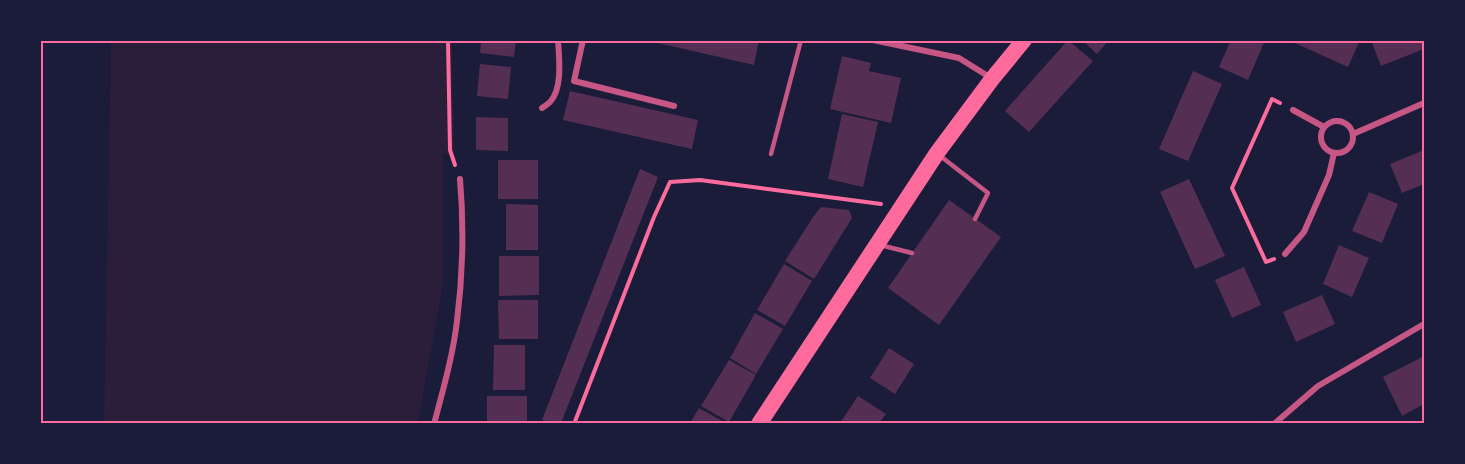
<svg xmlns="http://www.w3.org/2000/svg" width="1465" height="464" font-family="'PT Sans',sans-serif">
<rect width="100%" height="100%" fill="#1b1b3a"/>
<!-- green -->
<path fill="#2a1e3b" d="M 111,41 L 452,41 L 454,153 L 443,155 L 443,283 L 418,423 L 104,423 Z"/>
<!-- building -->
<g fill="#542f53">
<path d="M 481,40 L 516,40 L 514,57 L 480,53 Z"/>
<path d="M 645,40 L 759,40 L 754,65 Z"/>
<path d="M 1068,40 L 1093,61 L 1029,132 L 1005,111 Z"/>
<path d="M 1082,40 L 1109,40 L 1097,54 Z"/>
<path d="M 1231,40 L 1265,40 L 1248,80 L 1219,67 Z"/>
<path d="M 1288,40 L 1360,40 L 1348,67 Z"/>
<path d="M 1371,40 L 1424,40 L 1424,49 L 1381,66 Z"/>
<path d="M 842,56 L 871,63 L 869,71 L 901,78 L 891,123 L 830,109 Z"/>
<path d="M 480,64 L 511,67 L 508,99 L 477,96 Z"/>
<path d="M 1193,71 L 1222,84 L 1188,161 L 1159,149 Z"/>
<path d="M 570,91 L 698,120 L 692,149 L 563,120 Z"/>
<path d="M 842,114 L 878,122 L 863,187 L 828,179 Z"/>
<path d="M 476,117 L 508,118 L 508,151 L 476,150 Z"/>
<path d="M 1424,150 L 1424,184 L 1402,193 L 1390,164 Z"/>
<rect x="498" y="160" width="40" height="39"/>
<path d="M 640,169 L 658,177 L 561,423 L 551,423 L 542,420 Z"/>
<path d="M 1189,179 L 1225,256 L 1195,269 L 1160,192 Z"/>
<path d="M 1369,192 L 1398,204 L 1382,243 L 1352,231 Z"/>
<path d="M 949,200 L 1001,237 L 939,325 L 888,288 Z"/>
<path d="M 506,204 L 538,205 L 538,250 L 506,250 Z"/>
<path d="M 821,207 L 849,210 L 852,218 L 814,279 L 785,261 L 813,217 Z"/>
<path d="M 1339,245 L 1369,258 L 1352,297 L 1323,284 Z"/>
<path d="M 499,256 L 539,256 L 539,295 L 499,296 Z"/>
<path d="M 784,264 L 812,281 L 785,326 L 757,310 Z"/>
<path d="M 1244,267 L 1261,305 L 1232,318 L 1215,280 Z"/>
<path d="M 1322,295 L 1335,324 L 1296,342 L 1283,312 Z"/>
<path d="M 498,300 L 538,300 L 538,339 L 499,339 Z"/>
<path d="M 755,313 L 783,329 L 756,374 L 730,358 Z"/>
<path d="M 494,345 L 525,345 L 525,390 L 493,390 Z"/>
<path d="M 889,348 L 914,364 L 895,394 L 870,378 Z"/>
<path d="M 1424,356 L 1424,404 L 1402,416 L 1383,377 Z"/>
<path d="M 729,360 L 756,375 L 729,422 L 701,406 Z"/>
<rect x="487" y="396" width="40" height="27"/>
<path d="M 858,396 L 886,414 L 879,423 L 840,423 Z"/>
<path d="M 699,408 L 726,423 L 690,423 Z"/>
</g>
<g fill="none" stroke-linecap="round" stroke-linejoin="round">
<!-- path -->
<g stroke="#ff6b9d" stroke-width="4">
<path d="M 448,40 L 450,150 L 455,165"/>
<path d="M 1274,259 L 1266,262 L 1232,188 L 1272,99 L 1280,103"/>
<path d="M 574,424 L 654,217 L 670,182 L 700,180 L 881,204"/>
</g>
<!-- service -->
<g stroke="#c65784" stroke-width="4.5">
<path d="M 771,154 L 801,40"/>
<path d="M 939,155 L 988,193 L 975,219"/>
<path d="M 880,245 L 912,253"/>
</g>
<!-- minor -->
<g stroke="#c65784" stroke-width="6">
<path d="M 583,40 L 574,81 L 674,106"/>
<path d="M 873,40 L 959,58 L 991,78"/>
<path d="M 542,108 C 545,106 548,104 550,102 C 563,89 559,57 558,40"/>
<path d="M 1293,110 L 1324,127"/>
<circle cx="1337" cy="137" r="16"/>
<path d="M 1353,134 L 1424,103"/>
<path d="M 1285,254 L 1304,232 L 1329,175 L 1334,153"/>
<path d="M 434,424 C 443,390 453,355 457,321 C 463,274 464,226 460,179"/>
<path d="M 1274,424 L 1318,386 L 1424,324"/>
</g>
<!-- trunk -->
<path stroke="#ff6b9d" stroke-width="16" d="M 759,424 L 937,153 L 992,79 L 1024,40"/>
</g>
<!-- border -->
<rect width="1465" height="464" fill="none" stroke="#1b1b3a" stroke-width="84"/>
<rect x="42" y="42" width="1381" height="380" fill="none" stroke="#ff6b9d" stroke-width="2"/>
</svg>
